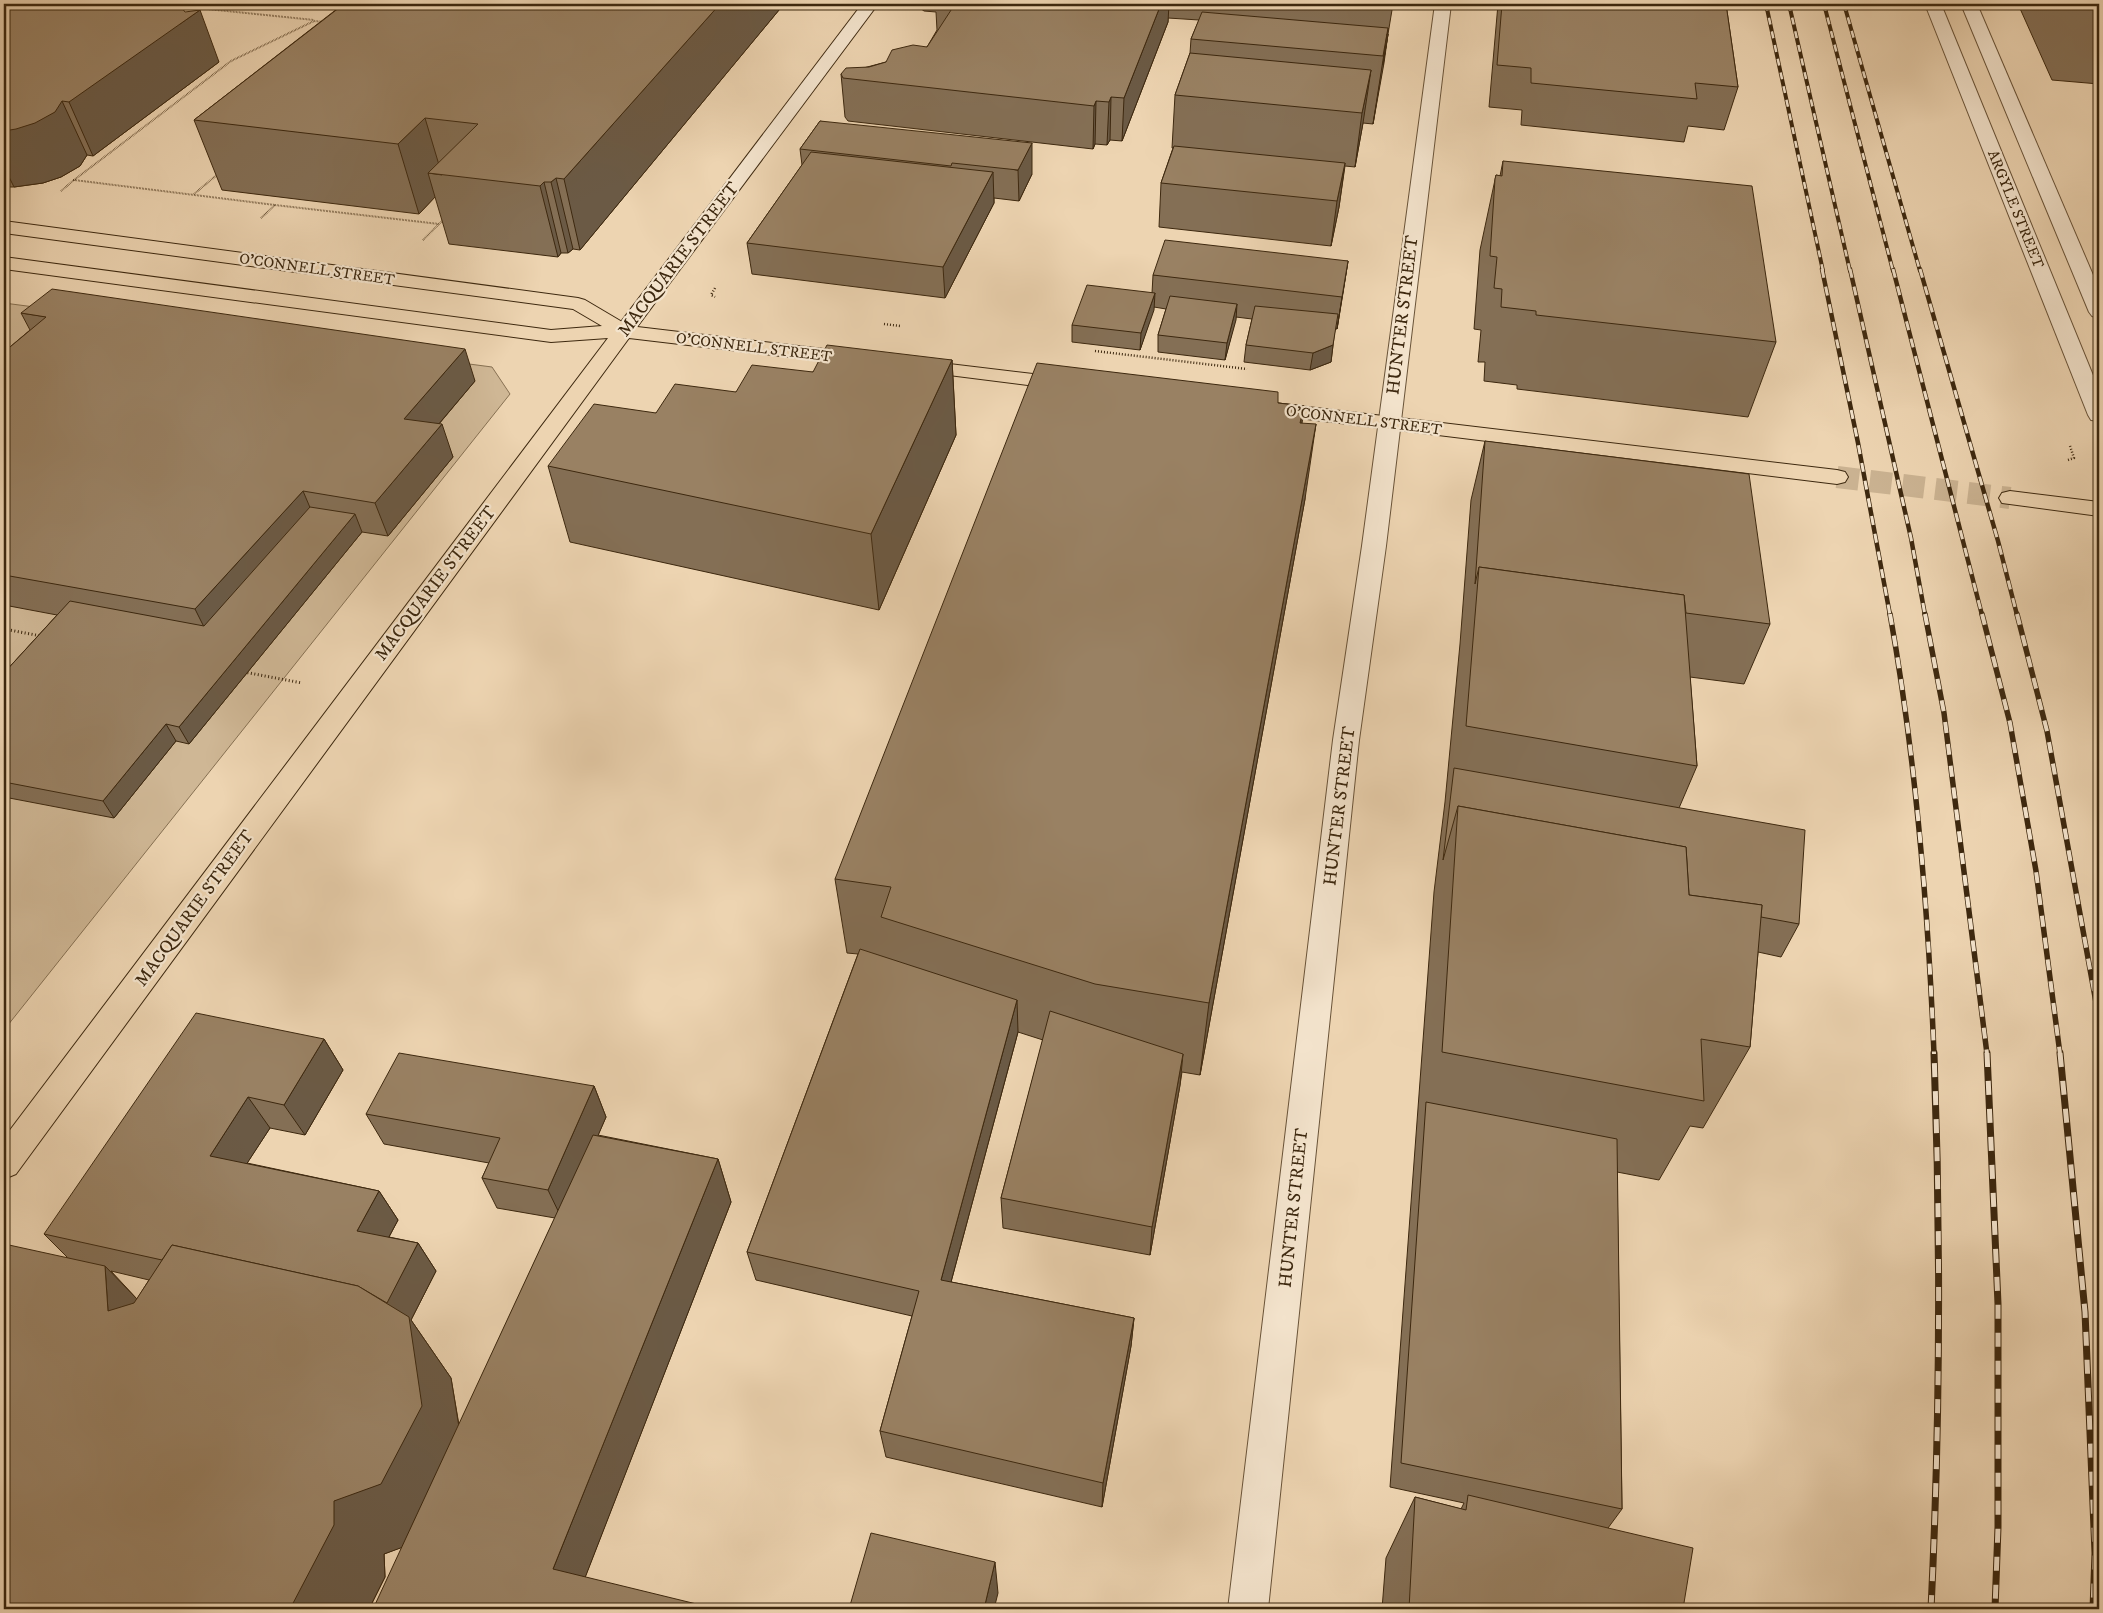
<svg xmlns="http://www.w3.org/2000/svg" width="2103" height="1613" font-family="'IM FELL DW Pica',serif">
<rect width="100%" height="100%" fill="#edd4b1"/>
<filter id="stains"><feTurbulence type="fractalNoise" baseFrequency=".004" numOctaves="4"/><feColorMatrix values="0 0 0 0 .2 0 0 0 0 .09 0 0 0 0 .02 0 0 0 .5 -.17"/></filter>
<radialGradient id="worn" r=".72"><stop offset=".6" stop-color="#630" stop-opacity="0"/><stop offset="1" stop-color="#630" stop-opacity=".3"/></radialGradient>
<!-- green -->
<path fill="#cfb795" stroke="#867052" d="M 4,303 L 492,367 L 510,394 L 4,1030 Z"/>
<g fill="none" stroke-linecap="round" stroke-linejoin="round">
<!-- primary-tunnel -->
<path stroke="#cab291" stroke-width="22" stroke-dasharray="22 11" stroke-linecap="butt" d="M 1837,477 L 2010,498"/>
<!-- lane casing -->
<g stroke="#695338" stroke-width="2">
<path id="lane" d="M 1925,4 L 1941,4 L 2099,390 L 2099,421 L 2091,420 L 2088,415 Z"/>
</g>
<!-- street casing -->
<g stroke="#695338" stroke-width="2">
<g id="street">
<path d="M 1435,4 L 1451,4 L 1386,546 L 1359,740 L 1268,1609 L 1228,1609 L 1333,740 L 1362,546 Z"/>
<path d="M 1961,4 L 1977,4 L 2099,289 L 2099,318 L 2092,316 L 2089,312 Z"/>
</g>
</g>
<!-- secondary casing -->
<g stroke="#3d280f" stroke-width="2">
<path id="secondary" d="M 862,4 L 878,4 L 631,335 L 624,337 L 617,335 L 614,331 L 617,327 Z"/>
</g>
<!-- primary casing -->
<g stroke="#3d280f" stroke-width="2">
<g id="primary">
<path d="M 4,221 L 578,298 L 585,300 L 629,326 L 858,353 L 865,355 L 868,359 L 865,363 L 858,365 L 629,338 L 16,1174 L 4,1179 L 4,1138 L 608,338 L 551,342 L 4,269 L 4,257 L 551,330 L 602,326 L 573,309 L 4,233 Z"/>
<path d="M 916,360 L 1067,378 L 1074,380 L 1077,384 L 1074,388 L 1067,390 L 909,370 L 906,366 L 909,362 Z"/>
<path d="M 1266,402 L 1837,470 L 1845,472 L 1848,477 L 1845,482 L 1837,484 L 1258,413 L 1255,408 L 1258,403 Z"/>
<path d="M 2010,491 L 2099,502 L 2099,516 L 2002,503 L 1999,498 L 2002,493 Z"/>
</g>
</g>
<!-- path-far2 -->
<g stroke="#3d280f" stroke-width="2" stroke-dasharray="0.5 1" stroke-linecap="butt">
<path d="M 178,6 L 314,20"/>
<path d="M 61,191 L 74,180"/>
<path d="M 194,194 L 218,174"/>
<path d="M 275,205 L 74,180 L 231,61 L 314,21 L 324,22"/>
<path d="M 261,218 L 275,205 L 439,224"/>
<path d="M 423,240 L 443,220"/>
</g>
<!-- path-far1 -->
<g stroke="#3d280f" stroke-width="2.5" stroke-dasharray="1 2" stroke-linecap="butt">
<path d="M 715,288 L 711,295 L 715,297"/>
<path d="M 884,324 L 900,326"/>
<path d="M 1095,351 L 1247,369"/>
<path d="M 2068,460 L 2074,458 L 2070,446"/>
</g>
<!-- path -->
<g stroke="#3d280f" stroke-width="3" stroke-dasharray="1 2.5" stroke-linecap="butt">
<path d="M 4,629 L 41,636"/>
<path d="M 244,672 L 302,683"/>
</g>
<!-- lane -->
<use href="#lane" fill="#f3e3cc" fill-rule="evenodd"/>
<!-- street -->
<use href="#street" fill="#f3e3cc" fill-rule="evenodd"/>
<!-- secondary -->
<use href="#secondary" fill="#f3e3cc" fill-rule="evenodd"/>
<!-- primary -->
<use href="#primary" fill="#edd4b1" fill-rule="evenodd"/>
<!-- rail-far3 casing -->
<g stroke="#3d280f" stroke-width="4">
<g id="rail-far3">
<path d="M 1766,4 L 1823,271"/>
<path d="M 1789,4 L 1850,271"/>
<path d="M 1824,4 L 1893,271"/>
<path d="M 1844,4 L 1920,271"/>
</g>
</g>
<!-- rail-far2 casing -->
<g stroke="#3d280f" stroke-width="4.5">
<g id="rail-far2">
<path d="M 1822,269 L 1858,443 L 1890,615"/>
<path d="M 1850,269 L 1911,538 L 1925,615"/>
<path d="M 1893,269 L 1982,615"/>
<path d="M 1920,269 L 1998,541 L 2017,615"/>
</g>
</g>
<!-- rail-far1 casing -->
<g stroke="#3d280f" stroke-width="5.5">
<g id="rail-far1">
<path d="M 1890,614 C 1916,759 1928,906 1934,1054"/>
<path d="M 1925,614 L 1944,713 L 1987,1054"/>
<path d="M 1982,614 L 2010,723 L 2036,871 L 2060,1054"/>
<path d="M 2017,614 L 2047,731 L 2099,1019"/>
</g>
</g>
<!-- rail casing -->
<g stroke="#3d280f" stroke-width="7">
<g id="rail">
<path d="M 1987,1053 L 1998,1304 L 1998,1527 L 1995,1609"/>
<path d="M 2060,1053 L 2085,1312 L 2095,1553 L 2093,1609"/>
<path d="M 1931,1609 C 1940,1424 1941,1238 1934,1053"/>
</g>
</g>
<!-- rail-far3 -->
<use href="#rail-far3" stroke="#f3e3cc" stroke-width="2.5" stroke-dasharray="7" stroke-linecap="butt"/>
<!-- rail-far2 -->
<use href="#rail-far2" stroke="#f3e3cc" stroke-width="3" stroke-dasharray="9" stroke-linecap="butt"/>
<!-- rail-far1 -->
<use href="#rail-far1" stroke="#f3e3cc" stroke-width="4" stroke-dasharray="11" stroke-linecap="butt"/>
<!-- rail -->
<use href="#rail" stroke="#f3e3cc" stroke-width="5" stroke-dasharray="14" stroke-linecap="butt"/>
</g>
<!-- wall -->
<g fill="#846f55" stroke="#3d280f" fill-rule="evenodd">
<path d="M 4,4 L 219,62 L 93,156 L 87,155 L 80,166 L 61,177 L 43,183 L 14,187 L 4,187 Z"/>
<path d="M 330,4 L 784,4 L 580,250 L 573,249 L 568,253 L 561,253 L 558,257 L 449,244 L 435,197 L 419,214 L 222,190 L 194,120 L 342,5 Z"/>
<path d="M 920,4 L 1393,4 L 1373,124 L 1363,123 L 1355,167 L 1345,166 L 1339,207 L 1331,246 L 1159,227 L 1161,183 L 1173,148 L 1172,148 L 1175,95 L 1190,53 L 1191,39 L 1199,20 L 1168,18 L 1168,22 L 1122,141 L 1110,140 L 1107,145 L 1095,144 L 1093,149 L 848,121 L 845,117 L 841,74 L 886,62 L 927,47 L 937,30 L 936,12 L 924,11 L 920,8 Z"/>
<path d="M 1498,4 L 1726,4 L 1738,87 L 1724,130 L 1688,126 L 1684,142 L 1521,125 L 1522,110 L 1489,107 Z"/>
<path d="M 2018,4 L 2099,4 L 2099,84 L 2052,80 Z"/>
<path d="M 820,121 L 1032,174 L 1019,201 L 994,198 L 994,203 L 945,298 L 752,274 L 747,243 L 802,165 L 800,149 Z"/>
<path d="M 1503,161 L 1776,342 L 1748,417 L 1517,389 L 1517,385 L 1484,381 L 1485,362 L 1478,362 L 1481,330 L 1474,329 L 1480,250 L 1496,175 L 1500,176 Z"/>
<path d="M 1348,261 L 1337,329 L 1335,329 L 1331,362 L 1310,370 L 1244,362 L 1246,345 L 1252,319 L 1236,317 L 1225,360 L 1158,352 L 1158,335 L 1166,309 L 1154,307 L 1140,350 L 1072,342 L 1072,325 L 1152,293 L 1153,275 Z"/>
<path d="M 21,313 L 475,381 L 439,424 L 453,457 L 388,536 L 362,532 L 189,744 L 176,741 L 114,818 L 4,797 L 4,673 L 57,615 L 4,605 L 4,352 L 30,330 Z"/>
<path d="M 952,360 L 956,435 L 879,610 L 570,542 L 548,466 L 656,413 L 813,372 Z"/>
<path d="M 1278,403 L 1304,406 L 1302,423 L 1305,499 L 1200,1075 L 1182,1072 L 1180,1085 L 1150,1255 L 1003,1228 L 1001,1198 L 1043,1040 L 1018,1032 L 951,1282 L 1134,1318 L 1131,1346 L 1102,1507 L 886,1457 L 880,1431 L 912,1316 L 756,1280 L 747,1252 L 858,954 L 847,953 L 835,879 Z"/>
<path d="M 1485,441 L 1770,624 L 1744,684 L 1690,677 L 1697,766 L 1679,808 L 1799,924 L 1781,957 L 1758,952 L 1750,1047 L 1703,1128 L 1690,1126 L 1659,1180 L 1617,1172 L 1622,1509 L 1608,1528 L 1683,1609 L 1382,1609 L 1386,1558 L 1415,1497 L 1461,1509 L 1464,1503 L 1390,1487 L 1434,892 L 1445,802 L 1460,644 L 1471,500 Z"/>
<path d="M 324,1039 L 343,1070 L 305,1135 L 270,1128 L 247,1163 L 379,1191 L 398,1220 L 389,1237 L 418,1243 L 436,1271 L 411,1320 L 451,1378 L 459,1425 L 555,1218 L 497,1208 L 482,1178 L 489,1163 L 384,1144 L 366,1114 L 594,1086 L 606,1117 L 598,1135 L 718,1159 L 731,1202 L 585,1577 L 402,1547 L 384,1554 L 385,1577 L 369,1609 L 4,1609 L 67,1257 L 44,1234 ZM 111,1271 L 149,1280 L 137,1299 Z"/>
</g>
<!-- shaded-wall -->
<g fill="#6b5a45" stroke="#3d280f">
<path d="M 123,4 L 173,4 L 180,24 L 200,10 L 219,62 L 93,156 L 69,102 Z"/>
<path d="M 720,4 L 784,4 L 580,250 L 564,179 Z"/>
<path d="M 1161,4 L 1169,4 L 1168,22 L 1122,141 L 1124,98 Z"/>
<path d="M 1388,28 L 1383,65 L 1388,34 L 1384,63 L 1373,124 Z"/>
<path d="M 1371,70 L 1363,123 L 1355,167 L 1362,113 Z"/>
<path d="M 1111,97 L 1110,140 L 1107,145 L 1109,102 Z"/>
<path d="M 62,101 L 87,155 L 80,166 L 61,177 L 43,183 L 14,187 L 4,167 L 4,131 Z"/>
<path d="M 1096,101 L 1095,144 L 1093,149 L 1094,106 Z"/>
<path d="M 425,118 L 442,175 L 428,173 L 435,197 L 419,214 L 398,144 Z"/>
<path d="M 1032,143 L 1032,174 L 1019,201 L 1018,170 Z"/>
<path d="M 1345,163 L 1339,207 L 1331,246 L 1337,201 Z"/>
<path d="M 993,172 L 994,203 L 945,298 L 943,267 Z"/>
<path d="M 556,178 L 573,249 L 568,253 L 551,182 Z"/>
<path d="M 544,182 L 561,253 L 558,257 L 540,186 Z"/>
<path d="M 1348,261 L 1343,293 L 1337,329 L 1342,297 Z"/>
<path d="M 1155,293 L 1154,310 L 1140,350 L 1141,333 Z"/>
<path d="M 1237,304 L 1236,320 L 1225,360 L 1227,343 Z"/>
<path d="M 1333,345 L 1331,362 L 1310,370 L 1313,353 Z"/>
<path d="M 465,349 L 475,381 L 415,452 L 404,419 Z"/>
<path d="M 952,360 L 956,435 L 879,610 L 871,534 Z"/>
<path d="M 1304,406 L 1294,481 L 1300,423 Z"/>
<path d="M 442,424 L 453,457 L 388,536 L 375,503 Z"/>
<path d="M 1316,424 L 1305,499 L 1200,1075 L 1209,1003 Z"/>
<path d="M 303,491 L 317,524 L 212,643 L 195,609 Z"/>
<path d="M 355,514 L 362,532 L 189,744 L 179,727 Z"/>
<path d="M 166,724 L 176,741 L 114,818 L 103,801 Z"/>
<path d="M 1017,1000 L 1018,1032 L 944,1308 L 941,1280 Z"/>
<path d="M 324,1039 L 343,1070 L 305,1135 L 284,1105 Z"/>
<path d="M 1183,1054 L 1180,1085 L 1150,1255 L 1152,1227 Z"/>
<path d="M 594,1086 L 606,1117 L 562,1219 L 548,1190 Z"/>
<path d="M 248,1097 L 270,1128 L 233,1185 L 210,1156 Z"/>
<path d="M 718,1159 L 731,1202 L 576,1601 L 553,1569 Z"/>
<path d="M 379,1191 L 398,1220 L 377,1259 L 357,1231 Z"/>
<path d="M 418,1243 L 436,1271 L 411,1320 L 451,1378 L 465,1464 L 428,1538 L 384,1554 L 385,1577 L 369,1609 L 290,1609 L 384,1308 Z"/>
<path d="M 105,1266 L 166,1329 L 108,1311 Z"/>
<path d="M 1134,1318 L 1131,1346 L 1102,1507 L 1103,1483 Z"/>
<path d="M 995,1562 L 998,1593 L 994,1609 L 984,1609 Z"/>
</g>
<!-- building -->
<g fill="#998163" stroke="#3d280f">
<path d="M 4,4 L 123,4 L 123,5 L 130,4 L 179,4 L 185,12 L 200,10 L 69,102 L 62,101 L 55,112 L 35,123 L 16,129 L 4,131 Z"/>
<path d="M 344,4 L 720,4 L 564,179 L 556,178 L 551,182 L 544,182 L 540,186 L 428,173 L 478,124 L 425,118 L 398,144 L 194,120 Z"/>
<path d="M 955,4 L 1161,4 L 1124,98 L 1111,97 L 1109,102 L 1096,101 L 1094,106 L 843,78 L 841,74 L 846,68 L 869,67 L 886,62 L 892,50 L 913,45 L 927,47 Z"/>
<path d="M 1502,4 L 1726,4 L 1738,87 L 1695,83 L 1697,99 L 1531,83 L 1531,68 L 1497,65 Z"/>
<path d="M 2086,4 L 2099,4 L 2099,5 Z"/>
<path d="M 1202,12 L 1388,28 L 1383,56 L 1191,39 Z"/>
<path d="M 1387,34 L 1388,34 L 1383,65 Z"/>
<path d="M 1190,53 L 1371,70 L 1362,113 L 1175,95 Z"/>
<path d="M 820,121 L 1032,143 L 1018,170 L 952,163 L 951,166 L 800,149 Z"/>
<path d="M 1174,146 L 1345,163 L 1337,201 L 1161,183 Z"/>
<path d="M 811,152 L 993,172 L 943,267 L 747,243 Z"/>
<path d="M 1503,161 L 1752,186 L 1776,342 L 1536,315 L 1536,311 L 1501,307 L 1502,289 L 1494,288 L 1497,257 L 1490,256 L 1495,179 L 1496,175 L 1502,176 Z"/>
<path d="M 1165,240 L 1348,261 L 1342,297 L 1153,275 Z"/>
<path d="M 1087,285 L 1155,293 L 1141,333 L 1072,325 Z"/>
<path d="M 52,289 L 465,349 L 404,419 L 442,424 L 375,503 L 303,491 L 195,609 L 4,575 L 4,352 L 46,317 L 21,313 Z"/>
<path d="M 1170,296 L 1237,304 L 1227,343 L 1158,335 Z"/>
<path d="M 1255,306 L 1338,314 L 1333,345 L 1313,353 L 1246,345 Z"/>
<path d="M 827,345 L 952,360 L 871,534 L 548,466 L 594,404 L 656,413 L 675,384 L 736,392 L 752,365 L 813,372 Z"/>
<path d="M 1037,363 L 1278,392 L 1278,403 L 1304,406 L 1300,423 L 1316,424 L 1209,1003 L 1095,984 L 881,917 L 891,887 L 835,879 Z"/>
<path d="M 1485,441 L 1749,474 L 1770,624 L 1686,613 L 1684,595 L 1479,567 L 1475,584 Z"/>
<path d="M 310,507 L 355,514 L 179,727 L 166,724 L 103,801 L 4,782 L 4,673 L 70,601 L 204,626 Z"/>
<path d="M 1479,567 L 1684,595 L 1697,766 L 1466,726 Z"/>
<path d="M 1454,768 L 1805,830 L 1799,924 L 1761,917 L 1762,905 L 1689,895 L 1686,847 L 1458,806 L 1443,860 Z"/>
<path d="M 1458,806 L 1686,847 L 1689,895 L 1762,905 L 1750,1047 L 1701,1039 L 1704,1101 L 1442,1052 Z"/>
<path d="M 860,949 L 1017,1000 L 941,1280 L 1134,1318 L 1103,1483 L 880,1431 L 919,1291 L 747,1252 Z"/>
<path d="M 1050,1011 L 1183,1054 L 1152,1227 L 1001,1198 Z"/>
<path d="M 196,1013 L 324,1039 L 284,1105 L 248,1097 L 210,1156 L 379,1191 L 357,1231 L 418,1243 L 387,1303 L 358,1286 L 172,1245 L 162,1260 L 44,1234 Z"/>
<path d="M 399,1053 L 594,1086 L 548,1190 L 482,1178 L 500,1138 L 366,1114 Z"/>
<path d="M 1426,1102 L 1617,1139 L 1622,1509 L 1401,1463 Z"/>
<path d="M 593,1135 L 718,1159 L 553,1569 L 717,1609 L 373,1609 Z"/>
<path d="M 9,1245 L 105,1266 L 108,1311 L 134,1303 L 172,1245 L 358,1286 L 409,1317 L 422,1406 L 381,1484 L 334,1501 L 334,1525 L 290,1609 L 4,1609 L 4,1252 Z"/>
<path d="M 1468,1495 L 1693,1548 L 1683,1609 L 1409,1609 L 1415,1497 L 1466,1510 Z"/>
<path d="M 871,1533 L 995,1562 L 984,1609 L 849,1609 Z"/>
</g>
<g text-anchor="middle" stroke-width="4.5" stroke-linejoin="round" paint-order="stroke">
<!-- far-street labels -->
<g font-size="15" fill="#3d280f" stroke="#f3e3cc">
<text transform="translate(2016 209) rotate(68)" y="5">ARGYLE STREET</text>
<text transform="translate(317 269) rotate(8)" y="5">O'CONNELL STREET</text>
<text transform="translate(754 347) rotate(7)" y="5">O'CONNELL STREET</text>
<text transform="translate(1364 420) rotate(7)" y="5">O'CONNELL STREET</text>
</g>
<!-- street labels -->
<g font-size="18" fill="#3d280f" stroke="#f3e3cc">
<text transform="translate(678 259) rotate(-53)" y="6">MACQUARIE STREET</text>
<text transform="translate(1402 315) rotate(-83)" y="6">HUNTER STREET</text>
<text transform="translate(435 583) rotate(-53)" y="6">MACQUARIE STREET</text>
<text transform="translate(1339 806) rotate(-83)" y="6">HUNTER STREET</text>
<text transform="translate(194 908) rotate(-54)" y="6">MACQUARIE STREET</text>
<text transform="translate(1293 1208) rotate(-84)" y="6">HUNTER STREET</text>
</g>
</g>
<!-- margin -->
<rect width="2103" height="1613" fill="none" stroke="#edd4b1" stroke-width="20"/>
<rect x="5" y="5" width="2093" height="1603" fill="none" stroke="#3d280f" stroke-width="2.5"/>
<rect x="10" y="10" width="2083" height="1593" fill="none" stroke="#3d280f"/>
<rect width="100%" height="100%" filter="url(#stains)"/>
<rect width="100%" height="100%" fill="url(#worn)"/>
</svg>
